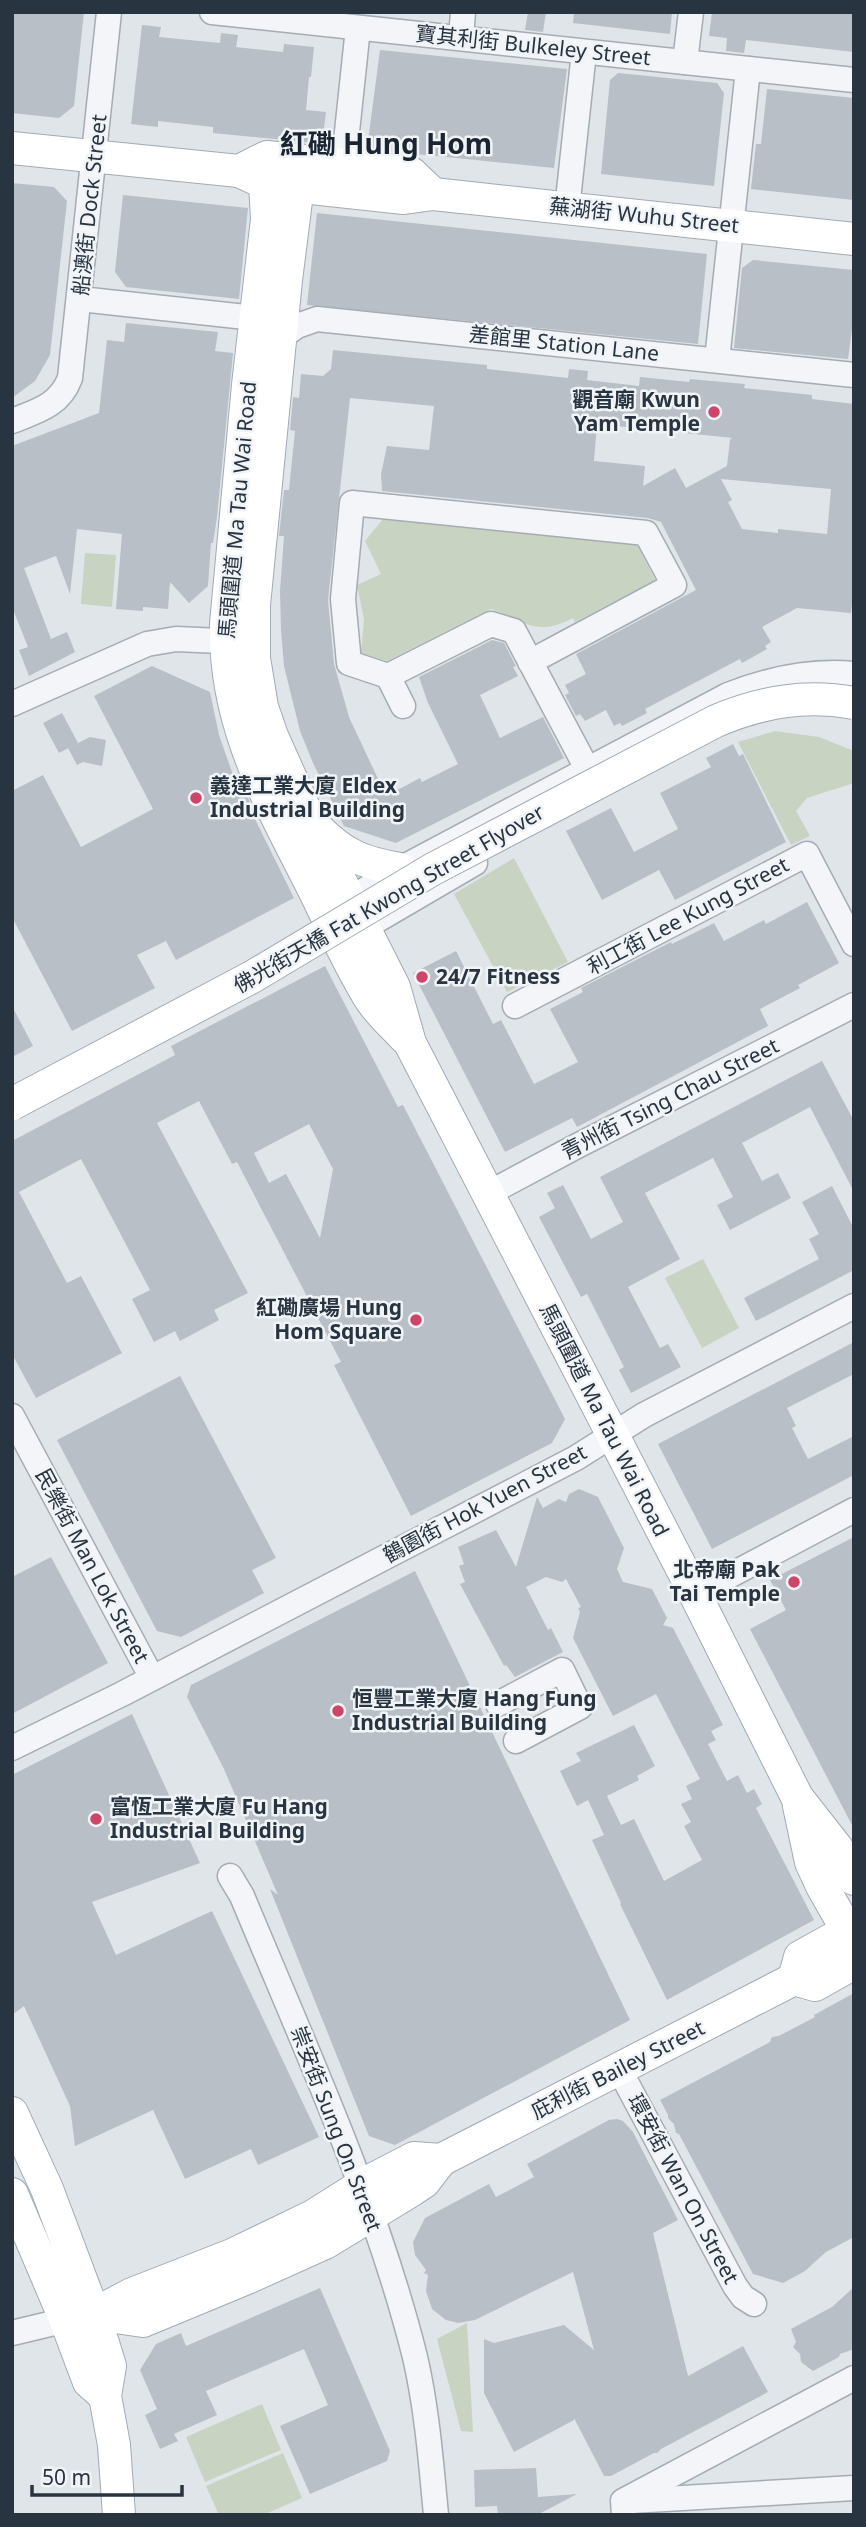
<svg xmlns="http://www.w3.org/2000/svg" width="866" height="2527" font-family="'Noto Sans','Noto Sans TC',sans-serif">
<rect width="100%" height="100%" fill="#e0e5e9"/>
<!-- green -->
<g fill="#c8d3c2">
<path d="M 383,519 L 637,545 L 655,580 L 575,622 L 573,618 C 535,638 526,621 491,609 L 387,661 L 361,653 L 364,619 L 357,585 L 381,574 L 365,541 Z"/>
<path d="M 85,553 L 116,555 L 112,607 L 81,604 Z"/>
<path d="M 775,731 L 819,737 L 854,751 L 854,783 L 807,798 L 796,811 L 810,836 L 791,845 L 738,742 Z"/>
<path d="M 514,858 L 568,962 L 507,992 L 454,894 Z"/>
<path d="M 703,1259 L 739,1328 L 702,1348 L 665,1278 Z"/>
<path d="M 467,2323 L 473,2432 L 461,2431 L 437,2339 Z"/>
<path d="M 262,2404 L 281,2450 L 205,2482 L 186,2437 Z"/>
<path d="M 283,2453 L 302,2498 L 263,2515 L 219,2515 L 206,2486 Z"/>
</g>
<!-- building -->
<g fill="#b8bfc6" fill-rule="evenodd">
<path d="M 12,12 L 84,12 L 74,106 L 59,118 L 12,113 Z"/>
<path d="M 528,12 L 546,12 L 543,32 L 525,30 Z"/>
<path d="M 574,12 L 672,12 L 670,34 L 573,23 Z"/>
<path d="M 712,12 L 854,12 L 854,52 L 746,40 L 744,53 L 726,51 L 727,38 L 709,36 Z"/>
<path d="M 142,25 L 161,27 L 159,37 L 220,43 L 221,33 L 238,35 L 236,47 L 283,52 L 284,44 L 314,47 L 311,77 L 309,77 L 306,110 L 326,112 L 323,136 L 315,143 L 213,133 L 213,127 L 158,121 L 158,127 L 131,124 Z"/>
<path d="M 380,50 L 567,69 L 554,168 L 367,149 Z"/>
<path d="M 618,73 L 717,83 L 724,93 L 714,186 L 601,174 L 610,80 Z"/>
<path d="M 767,89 L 854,98 L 854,200 L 751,189 L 756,144 L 761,144 Z"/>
<path d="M 12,183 L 54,187 L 67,201 L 50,355 L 35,381 L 12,398 Z"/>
<path d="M 123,195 L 248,208 L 239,299 L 126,287 L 115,272 Z"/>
<path d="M 317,213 L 707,254 L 698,344 L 307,305 Z"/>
<path d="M 753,260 L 854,270 L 853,321 L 848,359 L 734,348 L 742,268 Z"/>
<path d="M 126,323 L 218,332 L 215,351 L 233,353 L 217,517 L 213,543 L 211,543 L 208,586 L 189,603 L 170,582 L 168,609 L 143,607 L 143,611 L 116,609 L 122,534 L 77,529 L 70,594 L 56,556 L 24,568 L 51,639 L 67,632 L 75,652 L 29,676 L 19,650 L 28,647 L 12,607 L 12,446 L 99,413 L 107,340 L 124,342 Z"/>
<path d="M 333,350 L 487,365 L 487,369 L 568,378 L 569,369 L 588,371 L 587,380 L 639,386 L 640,377 L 689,382 L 690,379 L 745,384 L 744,388 L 812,395 L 812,399 L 854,404 L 854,587 L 851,613 L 797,608 L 762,627 L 771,642 L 765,646 L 767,649 L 742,663 L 740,659 L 645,709 L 647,713 L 622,726 L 620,723 L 614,726 L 606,710 L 585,721 L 580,714 L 576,716 L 565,695 L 569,693 L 565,685 L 586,674 L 576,654 L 696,590 L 661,522 L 648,518 L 382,491 L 381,474 L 387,446 L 429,450 L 434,406 L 350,398 L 328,600 L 334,664 L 349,717 L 386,796 L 420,778 L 422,782 L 458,764 L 428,703 L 419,677 L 492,640 L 504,643 L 516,666 L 513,667 L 518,676 L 480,695 L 500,738 L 543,717 L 564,758 L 396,843 L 344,826 L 313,763 L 300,731 L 284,666 L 281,630 L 280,591 L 284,536 L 279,536 L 284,490 L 289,490 L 295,431 L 290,430 L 293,397 L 299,398 L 301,374 L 323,376 L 331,369 ZM 597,424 L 733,438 L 730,439 L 727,466 L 686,488 L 675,468 L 643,486 L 645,466 L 594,461 ZM 721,479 L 831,489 L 827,534 L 778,529 L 778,533 L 742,529 L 728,502 L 732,500 Z"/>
<path d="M 152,666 L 210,692 L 219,735 L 238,789 L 243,786 L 256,816 L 254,817 L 294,898 L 176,960 L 166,941 L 137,955 L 155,988 L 72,1031 L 12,917 L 12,791 L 43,775 L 81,847 L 153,809 L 94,696 Z"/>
<path d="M 62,713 L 78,743 L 59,753 L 43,723 Z"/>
<path d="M 90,737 L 106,740 L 102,766 L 83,762 L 77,765 L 68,748 Z"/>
<path d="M 733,744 L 739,756 L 743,754 L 786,842 L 675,900 L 659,870 L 602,900 L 566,831 L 611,808 L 634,852 L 678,829 L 660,793 L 711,767 L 706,758 Z"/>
<path d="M 807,902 L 839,963 L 798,985 L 800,988 L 760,1009 L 768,1026 L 577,1127 L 572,1118 L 505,1152 L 413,973 L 456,951 L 493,1024 L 501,1020 L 534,1084 L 578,1062 L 550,1009 L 583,992 L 581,988 L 671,942 L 672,944 L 714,923 L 724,941 L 764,920 L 766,924 Z"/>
<path d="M 325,966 L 398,1107 L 403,1105 L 565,1419 L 552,1443 L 411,1516 L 334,1365 L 341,1362 L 237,1162 L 232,1164 L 199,1101 L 157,1123 L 248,1293 L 214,1310 L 219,1320 L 180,1341 L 175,1331 L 154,1342 L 132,1299 L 150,1290 L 81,1159 L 19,1192 L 67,1283 L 81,1276 L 122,1353 L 36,1398 L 12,1354 L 12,1141 L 175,1055 L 171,1046 ZM 309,1124 L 333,1169 L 320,1238 L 286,1174 L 269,1183 L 254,1153 Z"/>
<path d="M 12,1006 L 33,1046 L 12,1057 Z"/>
<path d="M 822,1061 L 854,1121 L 854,1192 L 810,1107 L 742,1143 L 762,1181 L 778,1173 L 791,1198 L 730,1230 L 717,1205 L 733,1197 L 713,1158 L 645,1193 L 680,1259 L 628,1287 L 660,1348 L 668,1344 L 681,1367 L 631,1393 L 619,1370 L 624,1367 L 587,1294 L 581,1297 L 539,1217 L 555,1208 L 547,1193 L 563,1185 L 591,1239 L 623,1222 L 600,1177 Z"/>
<path d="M 832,1186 L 854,1229 L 854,1270 L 756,1321 L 744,1298 L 819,1259 L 809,1239 L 819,1234 L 802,1202 Z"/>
<path d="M 854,1342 L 854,1374 L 787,1408 L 796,1426 L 792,1428 L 808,1459 L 854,1436 L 854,1475 L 712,1549 L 658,1444 Z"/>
<path d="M 180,1376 L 276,1558 L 252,1570 L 264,1593 L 181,1637 L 157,1631 L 57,1440 Z"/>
<path d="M 579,1489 L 598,1497 L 624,1548 L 617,1569 L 623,1582 L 652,1589 L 667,1618 L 663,1625 L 673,1628 L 723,1725 L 711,1731 L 716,1740 L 708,1744 L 727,1781 L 738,1775 L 747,1793 L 754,1789 L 762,1804 L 756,1808 L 814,1920 L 667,2000 L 620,1904 L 621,1903 L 592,1840 L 604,1835 L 588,1800 L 577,1806 L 560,1771 L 581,1761 L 576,1753 L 634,1725 L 655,1766 L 637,1776 L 639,1780 L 607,1796 L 621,1825 L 634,1819 L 664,1881 L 702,1860 L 684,1826 L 691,1822 L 681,1804 L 692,1799 L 686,1786 L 700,1779 L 656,1694 L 613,1716 L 573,1638 L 580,1612 L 578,1608 L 581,1607 L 566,1579 L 562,1582 L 546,1577 L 526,1587 L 548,1630 L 551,1628 L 563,1652 L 515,1677 L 506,1665 L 504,1666 L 460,1584 L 465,1582 L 459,1566 L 464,1564 L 458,1547 L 496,1530 L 516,1567 L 537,1497 L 543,1508 L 559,1499 L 566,1502 L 569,1494 Z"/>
<path d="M 854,1537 L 854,1829 L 750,1629 L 786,1610 L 770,1580 Z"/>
<path d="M 51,1557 L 108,1663 L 12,1714 L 12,1577 Z"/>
<path d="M 415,1571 L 630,2020 L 395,2145 L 369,2136 L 270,1889 L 278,1895 L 224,1769 L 187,1697 L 191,1685 Z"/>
<path d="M 132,1714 L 200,1863 L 92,1902 L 116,1955 L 212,1911 L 319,2137 L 258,2165 L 251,2149 L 185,2179 L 153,2110 L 75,2146 L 70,2106 L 24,2006 L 12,2015 L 12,1775 Z"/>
<path d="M 854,1993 L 854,2237 L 826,2252 L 805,2271 L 783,2283 L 753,2274 L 679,2134 L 676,2133 L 674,2124 L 668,2118 L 668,2115 L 660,2100 L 770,2042 L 772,2037 L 779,2036 L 815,2017 L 814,2015 Z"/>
<path d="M 617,2119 L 623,2121 L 633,2132 L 678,2220 L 653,2233 L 688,2376 L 743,2346 L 768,2392 L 661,2449 L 657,2453 L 654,2453 L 611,2476 L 604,2476 L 574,2418 L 574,2420 L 514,2452 L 484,2393 L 484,2339 L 494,2343 L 564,2325 L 594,2350 L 573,2272 L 475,2320 L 458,2323 L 446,2320 L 432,2309 L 426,2291 L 428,2275 L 424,2273 L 426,2270 L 415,2255 L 413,2242 L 425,2218 L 489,2184 L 496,2197 L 534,2177 L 527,2164 L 609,2120 Z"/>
<path d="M 854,2287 L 854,2349 L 840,2354 L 839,2357 L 813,2371 L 801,2362 L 800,2354 L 793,2347 L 796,2342 L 791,2329 L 832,2307 Z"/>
<path d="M 320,2288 L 390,2451 L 387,2461 L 310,2494 L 280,2426 L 328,2405 L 304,2349 L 206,2391 L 217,2415 L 174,2434 L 178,2441 L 160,2449 L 145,2415 L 157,2409 L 140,2370 L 156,2344 L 181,2333 L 186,2346 Z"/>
<path d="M 536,2468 L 538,2497 L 577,2494 L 537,2515 L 498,2515 L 497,2506 L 475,2507 L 474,2470 Z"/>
</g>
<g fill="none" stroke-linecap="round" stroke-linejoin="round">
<!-- minor casing -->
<g stroke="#a5acb3" stroke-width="27">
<g id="minor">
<path d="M 212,12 L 854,80"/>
<path d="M 461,38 L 463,12"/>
<path d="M 685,62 L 691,12"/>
<path d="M 341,165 L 346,141 L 358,28"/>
<path d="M 567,209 L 584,52"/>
<path d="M 80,299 L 255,318"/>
<path d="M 280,338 L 297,326 L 317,319 L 854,375"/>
<path d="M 717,360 L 748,69"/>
<path d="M 12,421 C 38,411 60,405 70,378 L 109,12"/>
<path d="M 530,662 L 674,585 L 646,533 L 352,503 L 343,599 L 349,663 L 388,676 L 491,624 L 514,631 L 592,778"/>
<path d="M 388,676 L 403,706"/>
<path d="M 12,704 L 147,644 L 176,639 L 243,642"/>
<path d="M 337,912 L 366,889 L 400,869 L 728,695 C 769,679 810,670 854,674"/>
<path d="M 374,922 L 475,863"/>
<path d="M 515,1006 L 807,854 L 854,944"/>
<path d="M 487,1194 L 577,1146 L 854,1005"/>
<path d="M 12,1416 L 152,1678"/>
<path d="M 695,1594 L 854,1510"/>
<path d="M 498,1704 L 562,1670 L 580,1707 L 516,1741"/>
<path d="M 12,1748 L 122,1694 L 576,1458 L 644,1415 L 854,1306"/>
<path d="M 230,1876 L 242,1896 C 305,2048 375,2198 415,2357 C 427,2409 431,2462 436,2515"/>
<path d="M 619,2069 L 735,2286 L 743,2297 L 754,2304"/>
<path d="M 12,2333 L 83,2316"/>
<path d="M 631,2501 L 854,2488"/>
<path d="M 624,2515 L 623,2501 L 854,2378"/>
</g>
</g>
<!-- major casing -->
<g stroke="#a0abb5" stroke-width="34">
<g id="major">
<path d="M 12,148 L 239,171 L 265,183 L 404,198 L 433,194 L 854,239"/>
<path d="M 239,171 L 267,157 L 381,169 L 411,173 L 433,194"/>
<path d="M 265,183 L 267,219 L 248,385 L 226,624 C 224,725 269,801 313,888 C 331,924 348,963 369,997 C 378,1012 393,1025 404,1037"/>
<path d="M 298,185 L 286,280 L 254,605 L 254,658 L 262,707 L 272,736 L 310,821 L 394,987 L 410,1043 L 695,1594 L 797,1797 L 837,1848 L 854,1879"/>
<path d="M 318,829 C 345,856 364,863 400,869"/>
<path d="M 799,1806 L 811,1862 L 822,1886 L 854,1942"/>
<path d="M 794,1979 L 800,1957 L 854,1927"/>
<path d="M 12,2113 L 47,2189 L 94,2314 L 110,2366 L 105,2396 L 114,2445 L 119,2515"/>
<path d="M 12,2194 L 66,2321 L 89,2382 L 105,2396"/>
<path d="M 94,2314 L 143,2321 L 247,2278 L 325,2243 L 412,2190 L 424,2182 L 441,2160 L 794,1979 L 815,1985 L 854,1963"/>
<path d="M 94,2314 L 132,2294 L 232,2255 L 313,2216 L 362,2185 L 414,2158 L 441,2160"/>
</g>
</g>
<!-- minor -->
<use href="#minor" stroke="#f3f5f8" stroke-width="24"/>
<!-- major -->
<use href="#major" stroke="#fff" stroke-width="32"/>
<!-- major-bridge casing -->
<g stroke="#a0abb5" stroke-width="34" stroke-linecap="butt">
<path id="major-bridge" d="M 12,1104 L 252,977 L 433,869 L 716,721 C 761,702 805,694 854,703"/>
</g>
<!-- major-bridge -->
<use href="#major-bridge" stroke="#fff" stroke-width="32"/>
</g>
<!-- markers -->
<g fill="#cf4568" stroke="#f0f4f7" stroke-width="2.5">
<circle cx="714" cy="412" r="7"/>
<circle cx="196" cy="798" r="7"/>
<circle cx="422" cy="977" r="7"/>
<circle cx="416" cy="1320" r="7"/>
<circle cx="794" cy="1582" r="7"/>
<circle cx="338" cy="1711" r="7"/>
<circle cx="96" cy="1819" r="7"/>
</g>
<g text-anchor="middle" stroke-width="5" stroke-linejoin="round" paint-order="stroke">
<!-- street labels -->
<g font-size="21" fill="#293441" stroke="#f0f4f7">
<text transform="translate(533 46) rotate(6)" y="7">寶其利街 Bulkeley Street</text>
<text transform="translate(90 205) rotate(-84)" y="7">船澳街 Dock Street</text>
<text transform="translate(644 216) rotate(6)" y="7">蕪湖街 Wuhu Street</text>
<text transform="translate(564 344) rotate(6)" y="7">差館里 Station Lane</text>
<text transform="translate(238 510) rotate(-85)" y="7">馬頭圍道 Ma Tau Wai Road</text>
<text transform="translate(389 899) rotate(-30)" y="7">佛光街天橋 Fat Kwong Street Flyover</text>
<text transform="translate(688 916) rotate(-28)" y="7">利工街 Lee Kung Street</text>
<text transform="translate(670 1099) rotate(-27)" y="7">青州街 Tsing Chau Street</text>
<text transform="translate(604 1420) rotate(63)" y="7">馬頭圍道 Ma Tau Wai Road</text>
<text transform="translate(485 1504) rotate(-28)" y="7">鶴園街 Hok Yuen Street</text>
<text transform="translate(92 1566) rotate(62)" y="7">民樂街 Man Lok Street</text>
<text transform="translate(618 2070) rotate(-27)" y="7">庇利街 Bailey Street</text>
<text transform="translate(336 2129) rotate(69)" y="7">崇安街 Sung On Street</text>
<text transform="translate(683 2189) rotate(62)" y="7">環安街 Wan On Street</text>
</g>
<!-- poi labels -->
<g font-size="21" font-weight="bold" fill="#293441" stroke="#f0f4f7" text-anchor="start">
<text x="700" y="407" text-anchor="end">觀音廟 Kwun<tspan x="700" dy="24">Yam Temple</tspan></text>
<text x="210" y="793">義達工業大廈 Eldex<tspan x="210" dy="24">Industrial Building</tspan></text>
<text x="436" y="984">24/7 Fitness</text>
<text x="402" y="1315" text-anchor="end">紅磡廣場 Hung<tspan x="402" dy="24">Hom Square</tspan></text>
<text x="780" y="1577" text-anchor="end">北帝廟 Pak<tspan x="780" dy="24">Tai Temple</tspan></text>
<text x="352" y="1706">恒豐工業大廈 Hang Fung<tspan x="352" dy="24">Industrial Building</tspan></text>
<text x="110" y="1814">富恆工業大廈 Fu Hang<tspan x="110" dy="24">Industrial Building</tspan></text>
</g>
<!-- district labels -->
<g font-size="28" font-weight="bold" fill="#1b2532" stroke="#f0f4f7">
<text x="386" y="154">紅磡 Hung Hom</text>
</g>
</g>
<!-- border -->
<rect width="866" height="2527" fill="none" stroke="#293441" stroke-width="28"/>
<!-- scale -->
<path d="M32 2485v10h150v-10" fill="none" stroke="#293441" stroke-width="3.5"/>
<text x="42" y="2485" font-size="21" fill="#293441" stroke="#f0f4f7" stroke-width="5" paint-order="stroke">50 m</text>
</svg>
